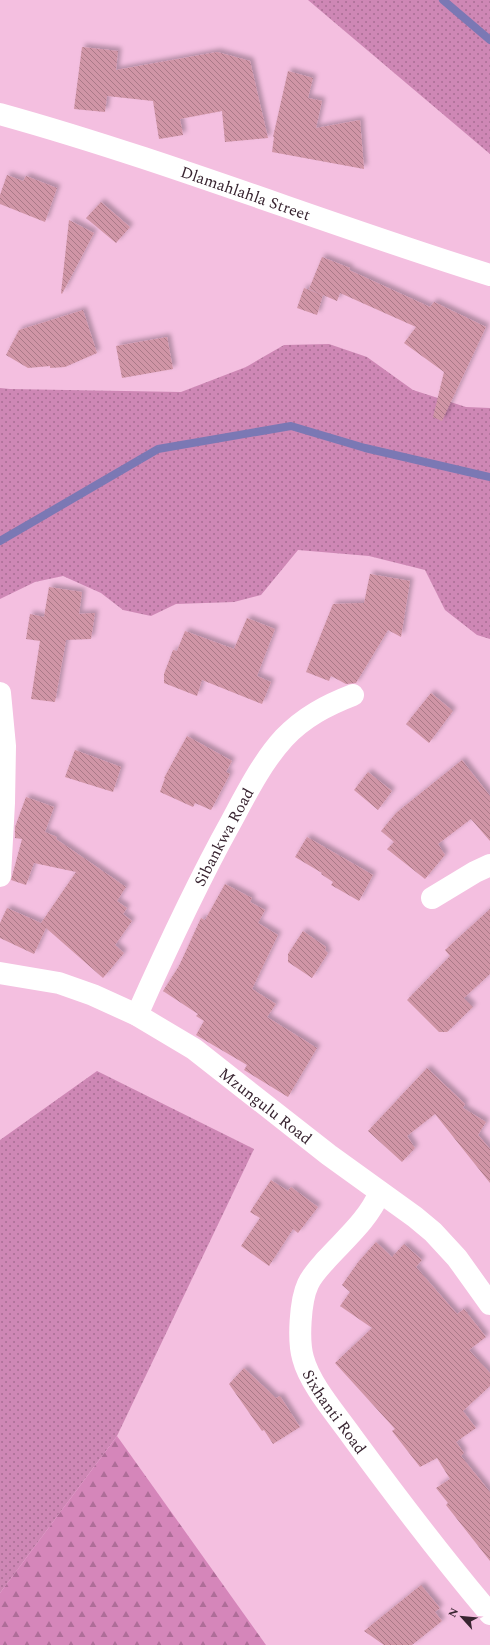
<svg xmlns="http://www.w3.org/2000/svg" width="490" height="1645" font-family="Spectral,serif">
<defs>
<pattern id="green-dots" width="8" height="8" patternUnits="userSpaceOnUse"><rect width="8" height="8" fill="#ce87b5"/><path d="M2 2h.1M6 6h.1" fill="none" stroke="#a86e94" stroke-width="1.8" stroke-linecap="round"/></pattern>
<pattern id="forest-firs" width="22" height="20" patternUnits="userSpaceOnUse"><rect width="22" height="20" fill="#d586ba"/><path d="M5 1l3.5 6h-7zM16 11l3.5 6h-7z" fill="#ae6d98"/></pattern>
<pattern id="building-back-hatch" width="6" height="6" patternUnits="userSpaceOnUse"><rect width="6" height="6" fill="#d095a6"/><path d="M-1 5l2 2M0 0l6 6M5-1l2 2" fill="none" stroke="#aa7988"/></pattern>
<filter id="shadow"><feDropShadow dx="3.5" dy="-3.5" stdDeviation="2" flood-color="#0004"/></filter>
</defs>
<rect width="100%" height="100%" fill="#f4bfe0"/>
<!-- green -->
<g fill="url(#green-dots)">
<path d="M 308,0 L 490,0 L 490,154 Z"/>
<path d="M 329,344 L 367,357 L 413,390 L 466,407 L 490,408 L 490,639 L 477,635 L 445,610 L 425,570 L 369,556 L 298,550 L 261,595 L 234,602 L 176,604 L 151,616 L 123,610 L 101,593 L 63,576 L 35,582 L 0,599 L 0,388 L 10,389 L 181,392 L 246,367 L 284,345 Z"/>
<path d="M 97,1071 L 254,1149 L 117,1436 L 0,1593 L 0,1140 Z"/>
</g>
<!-- forest -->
<path fill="url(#forest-firs)" d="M 117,1436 L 266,1645 L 0,1645 L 0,1593 Z"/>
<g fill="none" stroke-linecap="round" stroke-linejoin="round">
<!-- stream -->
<g stroke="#7b78b4" stroke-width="8">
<path d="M 443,0 L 490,40"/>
<path d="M 0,541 L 158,449 L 291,426 L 365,448 L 490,477"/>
</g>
</g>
<!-- building -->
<g fill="url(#building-back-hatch)" filter="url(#shadow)">
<path d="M 82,47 L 118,51 L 116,70 L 217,52 L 250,61 L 268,138 L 225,142 L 222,111 L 180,119 L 183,135 L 159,139 L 153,101 L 107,96 L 105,112 L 74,109 Z"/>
<path d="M 288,71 L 313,78 L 308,98 L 322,101 L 316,128 L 360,120 L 364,169 L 272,152 L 274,137 L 273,137 Z"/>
<path d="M 7,175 L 23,181 L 26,176 L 57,188 L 45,222 L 0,204 L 0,195 Z"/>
<path d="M 101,202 L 130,227 L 116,243 L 86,218 Z"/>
<path d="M 69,220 L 94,233 L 62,294 L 61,293 Z"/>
<path d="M 322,257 L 350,268 L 349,270 L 430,307 L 434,302 L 486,327 L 442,421 L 433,417 L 444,372 L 404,343 L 416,327 L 340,293 L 337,301 L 309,289 Z"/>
<path d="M 304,288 L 323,295 L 317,315 L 297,308 Z"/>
<path d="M 83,310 L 97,353 L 65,367 L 50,368 L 50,366 L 28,368 L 6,355 L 19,330 Z"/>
<path d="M 167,337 L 173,369 L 122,378 L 116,346 Z"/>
<path d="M 370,574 L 410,581 L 401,637 L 388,630 L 356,683 L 346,684 L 331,676 L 329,681 L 306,672 L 333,604 L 364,603 Z"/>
<path d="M 49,587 L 82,592 L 79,614 L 95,613 L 91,639 L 66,640 L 55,702 L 31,699 L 40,641 L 26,639 L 30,614 L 44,617 Z"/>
<path d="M 247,618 L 275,629 L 257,676 L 271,682 L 262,704 L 202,680 L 197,696 L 164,683 L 164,674 L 173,650 L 177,651 L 185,631 L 234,649 Z"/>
<path d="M 431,693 L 453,711 L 429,743 L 406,724 Z"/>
<path d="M 187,736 L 232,761 L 226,772 L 230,774 L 211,810 L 195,803 L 193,807 L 160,792 L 165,778 L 164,778 Z"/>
<path d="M 75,750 L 121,767 L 113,792 L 65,777 Z"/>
<path d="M 462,760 L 490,796 L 490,841 L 471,819 L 438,844 L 445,855 L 425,879 L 387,849 L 394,842 L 381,831 L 396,813 Z"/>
<path d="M 368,772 L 392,791 L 378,810 L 354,790 Z"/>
<path d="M 26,797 L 54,807 L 45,832 L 57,837 L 56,839 L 126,887 L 117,901 L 127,908 L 123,914 L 132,921 L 115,945 L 124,953 L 103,978 L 46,928 L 34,954 L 0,938 L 0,923 L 7,908 L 41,923 L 76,872 L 34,863 L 26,885 L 11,880 L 22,839 L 15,838 L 15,827 Z"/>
<path d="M 307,837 L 373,875 L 359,901 L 331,885 L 333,882 L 321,874 L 322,873 L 295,857 Z"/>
<path d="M 225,884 L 252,898 L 250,902 L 265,910 L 258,923 L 278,935 L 252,989 L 276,1004 L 267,1017 L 317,1048 L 288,1097 L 244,1070 L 247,1065 L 196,1035 L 204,1021 L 196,1016 L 198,1014 L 163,991 L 179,966 L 201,918 L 205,920 Z"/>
<path d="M 490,909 L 490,974 L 464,998 L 473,1007 L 447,1032 L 439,1032 L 407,1000 L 450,956 L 445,950 Z"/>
<path d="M 303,931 L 326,947 L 325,950 L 328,953 L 312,978 L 288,962 L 288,954 Z"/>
<path d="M 427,1068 L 465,1104 L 463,1108 L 486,1122 L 478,1135 L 490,1149 L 490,1183 L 435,1114 L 407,1136 L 415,1148 L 402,1162 L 368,1131 Z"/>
<path d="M 271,1180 L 288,1191 L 291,1187 L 318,1207 L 298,1233 L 293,1229 L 269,1266 L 241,1246 L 260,1218 L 250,1212 Z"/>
<path d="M 376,1242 L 392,1257 L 404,1244 L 422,1260 L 416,1267 L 457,1314 L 464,1309 L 486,1337 L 469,1350 L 490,1373 L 490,1386 L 463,1411 L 476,1428 L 456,1442 L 464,1453 L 461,1456 L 490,1492 L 490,1561 L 446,1505 L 448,1503 L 436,1488 L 450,1479 L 437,1458 L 420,1467 L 392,1431 L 395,1429 L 335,1363 L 372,1328 L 340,1306 L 350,1292 L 342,1285 L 359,1261 Z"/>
<path d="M 244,1368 L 276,1398 L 280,1396 L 300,1427 L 273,1444 L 264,1430 L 262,1431 L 229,1384 Z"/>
<path d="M 421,1585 L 440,1608 L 435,1612 L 442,1621 L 412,1645 L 384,1645 L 364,1631 Z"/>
</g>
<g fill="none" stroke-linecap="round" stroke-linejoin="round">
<!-- minor -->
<g stroke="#fff" stroke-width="22">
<path id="s1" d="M 0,114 C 166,160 326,224 490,275"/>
<path d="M 0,693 L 5,746 L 4,803 L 0,876"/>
<path d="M 432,898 L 475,872 L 490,865"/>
<path id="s2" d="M 0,973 L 59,983 L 93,995 L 137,1015 L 194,1049 L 329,1155 L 415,1217 L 433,1232 L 457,1258 L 490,1304"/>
<path id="s3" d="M 137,1015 C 166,950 196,885 231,822 C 246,794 262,762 284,738 C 304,717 327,705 353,695"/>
<path id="s4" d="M 380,1192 C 368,1220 346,1238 326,1260 C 320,1267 312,1275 308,1284 C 300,1301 298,1341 303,1358 C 310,1385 337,1415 353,1438 C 397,1498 442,1557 490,1614"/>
</g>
</g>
<g text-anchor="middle" stroke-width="3" stroke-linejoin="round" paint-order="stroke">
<!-- street labels -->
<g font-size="16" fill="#382430" stroke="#f4bfe0">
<text dy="6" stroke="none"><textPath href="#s1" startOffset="258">Dlamahlahla Street</textPath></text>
<text dy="6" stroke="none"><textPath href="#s3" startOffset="198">Sibankwa Road</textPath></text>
<text dy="6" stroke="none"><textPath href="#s2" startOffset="302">Mzungulu Road</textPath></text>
<text dy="6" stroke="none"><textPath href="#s4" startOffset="255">Sixhanti Road</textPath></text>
</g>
</g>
<!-- north arrow -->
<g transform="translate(462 1617) rotate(297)" stroke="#f4bfe0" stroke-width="3" paint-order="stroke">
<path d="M0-3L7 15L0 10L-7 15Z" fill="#382430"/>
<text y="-6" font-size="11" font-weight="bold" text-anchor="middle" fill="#382430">N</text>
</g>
</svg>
